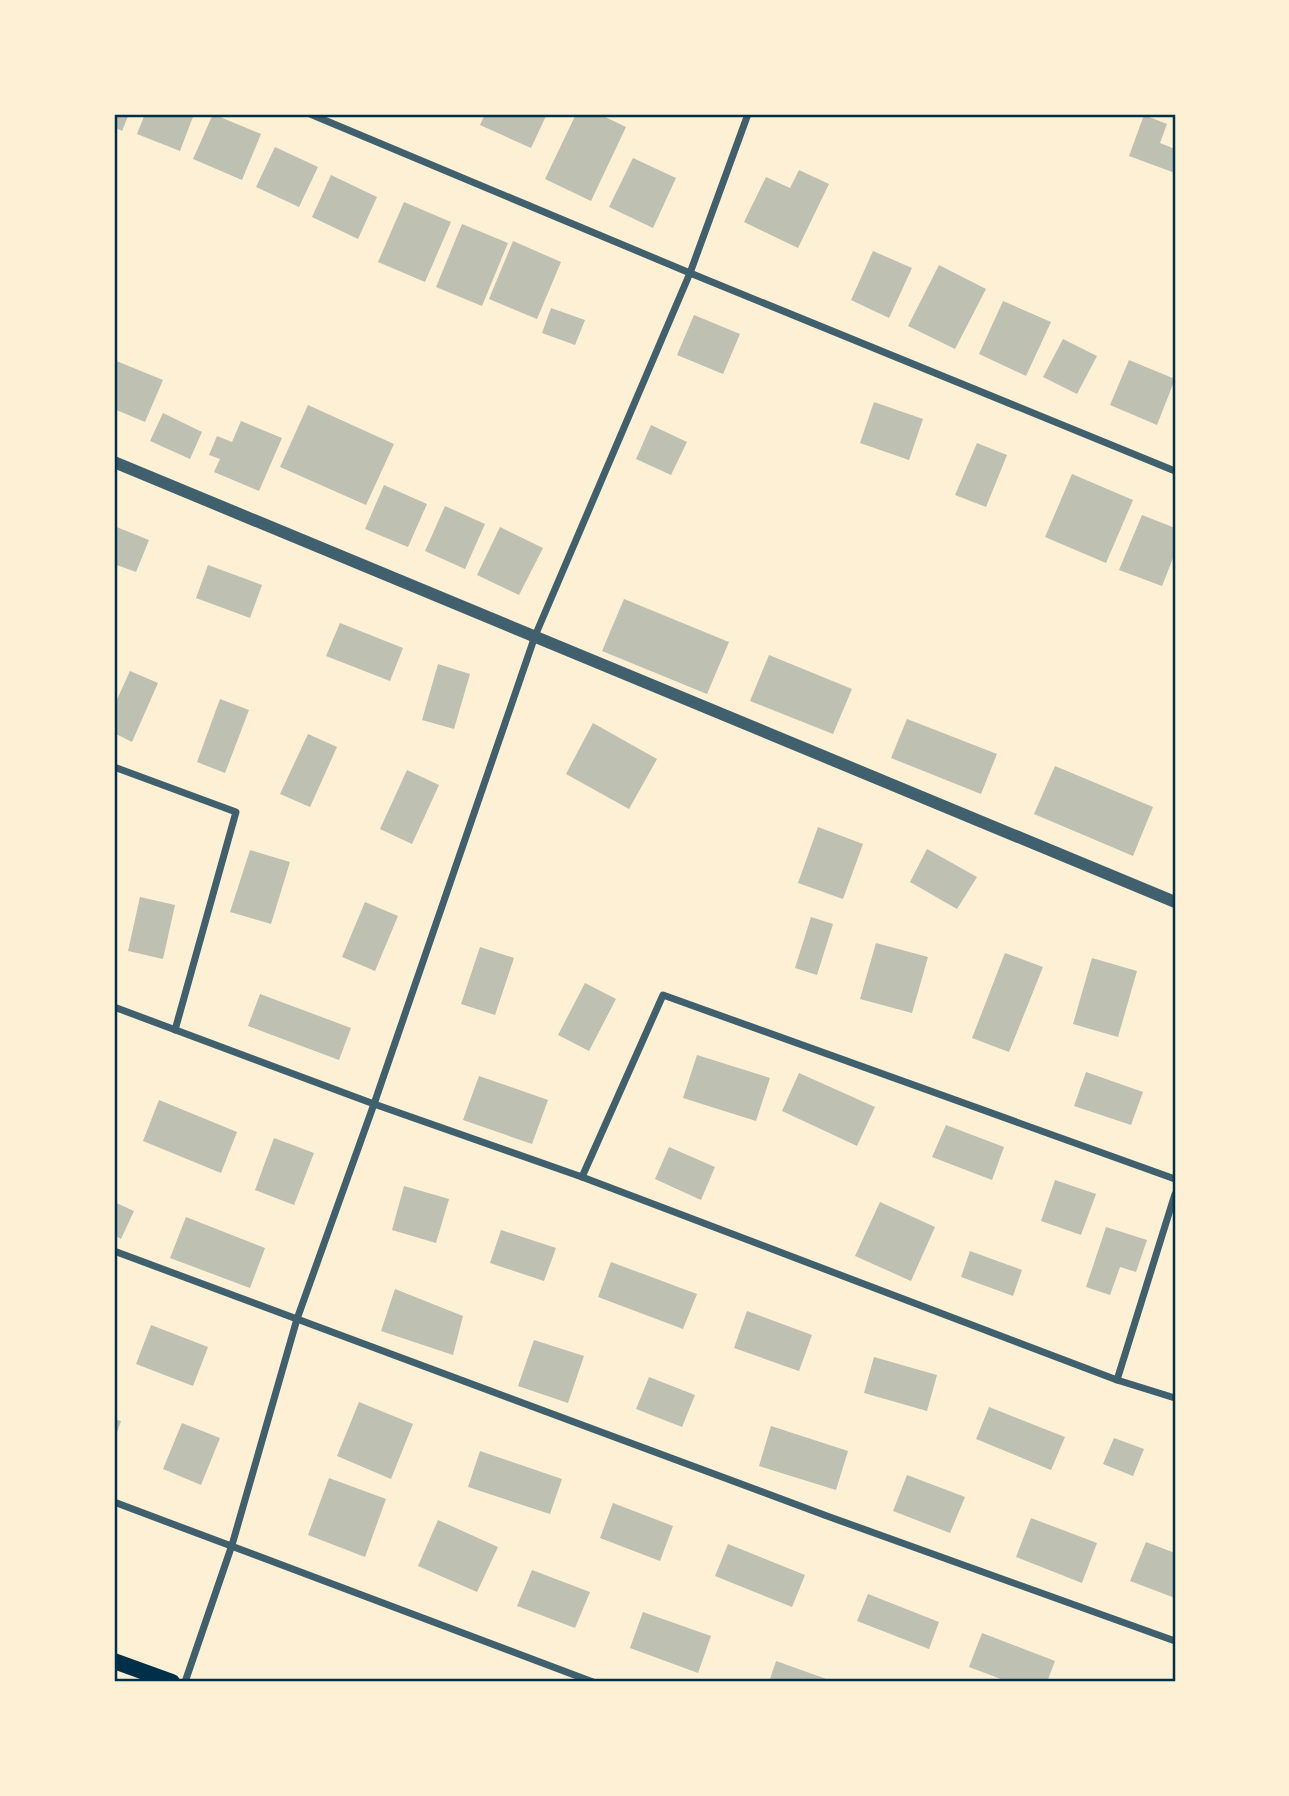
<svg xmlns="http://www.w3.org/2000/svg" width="1289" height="1796" font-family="Montserrat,sans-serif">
<rect width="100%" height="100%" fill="#fdf0d5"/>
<!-- building -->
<g fill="#bec0b2">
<path d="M 114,114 L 129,114 L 122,131 L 114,127 Z"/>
<path d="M 145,114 L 194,114 L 180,151 L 137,134 Z"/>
<path d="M 213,114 L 261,134 L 242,180 L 193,159 Z"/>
<path d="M 485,114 L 547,114 L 531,148 L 480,125 Z"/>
<path d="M 576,114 L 599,114 L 626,127 L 591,201 L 545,179 Z"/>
<path d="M 1144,115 L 1167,124 L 1160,143 L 1175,149 L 1175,173 L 1129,156 Z"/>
<path d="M 275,147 L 318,167 L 299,207 L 256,187 Z"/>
<path d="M 633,158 L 676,178 L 653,228 L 609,207 Z"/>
<path d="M 799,170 L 829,184 L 798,248 L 744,222 L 766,177 L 790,188 Z"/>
<path d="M 331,175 L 377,197 L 358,239 L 312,217 Z"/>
<path d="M 404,202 L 451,222 L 425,282 L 378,262 Z"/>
<path d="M 462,224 L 508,243 L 482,306 L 436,287 Z"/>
<path d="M 513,241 L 561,262 L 537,319 L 489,299 Z"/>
<path d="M 873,251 L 912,268 L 889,318 L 851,300 Z"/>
<path d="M 939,265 L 986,289 L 955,349 L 908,326 Z"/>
<path d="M 1003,301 L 1051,322 L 1026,376 L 979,354 Z"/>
<path d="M 551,308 L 585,320 L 575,345 L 542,333 Z"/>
<path d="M 694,315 L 740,334 L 723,374 L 677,355 Z"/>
<path d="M 1063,339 L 1097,356 L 1077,394 L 1043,377 Z"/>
<path d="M 114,360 L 163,380 L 145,422 L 114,409 Z"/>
<path d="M 1129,360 L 1175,379 L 1157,425 L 1110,405 Z"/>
<path d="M 874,402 L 923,419 L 909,460 L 860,443 Z"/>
<path d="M 308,405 L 394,444 L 366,505 L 280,467 Z"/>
<path d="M 163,413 L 202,432 L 190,459 L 150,441 Z"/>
<path d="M 241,421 L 282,438 L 259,491 L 214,472 L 220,459 L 209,455 L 217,436 L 232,442 Z"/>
<path d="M 651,425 L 687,442 L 671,475 L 636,459 Z"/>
<path d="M 977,443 L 1007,455 L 986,507 L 955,495 Z"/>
<path d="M 1072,474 L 1133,500 L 1106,563 L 1045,537 Z"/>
<path d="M 384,485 L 427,504 L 408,547 L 365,529 Z"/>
<path d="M 445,506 L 485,524 L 465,569 L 425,551 Z"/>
<path d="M 1142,515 L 1175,528 L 1175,553 L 1162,586 L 1119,570 Z"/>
<path d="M 114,526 L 149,540 L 136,572 L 114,564 Z"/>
<path d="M 500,527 L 543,548 L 519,595 L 477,575 Z"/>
<path d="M 208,565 L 262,585 L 250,618 L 196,598 Z"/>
<path d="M 624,599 L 729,642 L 707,694 L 602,651 Z"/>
<path d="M 340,623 L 403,648 L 390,681 L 326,656 Z"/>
<path d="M 769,655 L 852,689 L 833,734 L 750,701 Z"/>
<path d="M 438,664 L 470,674 L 454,729 L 422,720 Z"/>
<path d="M 130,671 L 158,683 L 132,742 L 114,733 L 114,706 Z"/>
<path d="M 220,699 L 249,710 L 225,773 L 197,762 Z"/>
<path d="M 907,719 L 997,754 L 981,794 L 891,758 Z"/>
<path d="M 593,723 L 657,759 L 629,809 L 566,774 Z"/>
<path d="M 308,734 L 337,747 L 310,807 L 280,794 Z"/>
<path d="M 1055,766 L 1153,807 L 1133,856 L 1034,814 Z"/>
<path d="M 407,770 L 439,785 L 412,844 L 380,829 Z"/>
<path d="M 818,827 L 863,844 L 843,899 L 798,883 Z"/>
<path d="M 927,849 L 977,877 L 957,909 L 910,882 Z"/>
<path d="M 250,850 L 290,862 L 271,924 L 230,912 Z"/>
<path d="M 140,897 L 175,905 L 163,959 L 128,951 Z"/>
<path d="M 365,902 L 398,916 L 375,971 L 342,957 Z"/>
<path d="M 811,917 L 833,924 L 817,975 L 795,968 Z"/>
<path d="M 876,943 L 928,957 L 912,1013 L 860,999 Z"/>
<path d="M 480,947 L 514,958 L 495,1015 L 461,1004 Z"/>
<path d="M 1005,953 L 1043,967 L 1009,1052 L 972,1038 Z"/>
<path d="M 1092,958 L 1137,971 L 1118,1037 L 1073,1024 Z"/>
<path d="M 585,983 L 616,999 L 589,1051 L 558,1035 Z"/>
<path d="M 260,994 L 351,1028 L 339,1060 L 248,1026 Z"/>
<path d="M 697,1055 L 770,1078 L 756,1121 L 683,1098 Z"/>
<path d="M 1086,1072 L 1143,1092 L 1131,1125 L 1074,1106 Z"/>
<path d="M 799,1073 L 875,1107 L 857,1146 L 782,1111 Z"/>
<path d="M 479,1076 L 548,1100 L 532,1144 L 463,1120 Z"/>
<path d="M 159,1100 L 237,1132 L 221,1173 L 143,1141 Z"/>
<path d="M 946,1125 L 1004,1147 L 992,1180 L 932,1157 Z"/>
<path d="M 274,1138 L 314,1153 L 294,1205 L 255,1190 Z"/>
<path d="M 669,1147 L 715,1167 L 701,1200 L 655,1179 Z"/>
<path d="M 1055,1180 L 1096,1194 L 1081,1235 L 1041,1221 Z"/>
<path d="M 404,1186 L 449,1199 L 436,1243 L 392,1230 Z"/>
<path d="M 114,1202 L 134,1211 L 121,1239 L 114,1235 Z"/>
<path d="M 880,1202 L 935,1227 L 911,1281 L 855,1256 Z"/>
<path d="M 186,1217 L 265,1248 L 250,1288 L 170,1258 Z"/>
<path d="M 1106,1227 L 1147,1240 L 1136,1272 L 1120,1267 L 1110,1295 L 1086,1287 Z"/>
<path d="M 501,1230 L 556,1248 L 544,1281 L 490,1263 Z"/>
<path d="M 970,1251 L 1022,1270 L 1013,1296 L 961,1277 Z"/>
<path d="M 611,1262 L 697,1294 L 683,1329 L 598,1297 Z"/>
<path d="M 395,1289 L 463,1316 L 453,1355 L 381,1331 Z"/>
<path d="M 747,1311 L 812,1335 L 799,1371 L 734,1348 Z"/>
<path d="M 151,1325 L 208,1347 L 193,1386 L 136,1364 Z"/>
<path d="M 534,1340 L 584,1356 L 568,1403 L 518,1386 Z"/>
<path d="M 874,1357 L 937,1375 L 927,1411 L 864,1393 Z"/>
<path d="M 649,1377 L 695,1395 L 682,1427 L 636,1409 Z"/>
<path d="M 359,1402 L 413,1424 L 391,1479 L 337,1456 Z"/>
<path d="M 989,1407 L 1065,1437 L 1051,1470 L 976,1439 Z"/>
<path d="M 114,1419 L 121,1421 L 114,1441 Z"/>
<path d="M 182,1423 L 220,1438 L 201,1485 L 163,1469 Z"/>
<path d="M 771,1426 L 848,1451 L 836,1490 L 759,1466 Z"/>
<path d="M 1114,1438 L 1144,1449 L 1133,1476 L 1103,1464 Z"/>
<path d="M 480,1451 L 562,1479 L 550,1514 L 468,1487 Z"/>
<path d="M 907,1475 L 965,1497 L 950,1533 L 893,1511 Z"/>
<path d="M 329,1478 L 386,1499 L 365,1557 L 308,1535 Z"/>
<path d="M 613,1503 L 673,1526 L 660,1561 L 600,1538 Z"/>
<path d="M 1031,1518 L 1097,1543 L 1082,1583 L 1016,1557 Z"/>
<path d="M 438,1520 L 498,1547 L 477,1592 L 418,1566 Z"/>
<path d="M 1146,1542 L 1175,1553 L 1175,1598 L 1130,1581 Z"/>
<path d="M 728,1544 L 805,1575 L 792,1607 L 715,1576 Z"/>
<path d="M 532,1570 L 590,1592 L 575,1628 L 517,1606 Z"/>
<path d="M 868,1594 L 939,1622 L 929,1649 L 857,1621 Z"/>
<path d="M 643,1612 L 711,1636 L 698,1673 L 630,1648 Z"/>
<path d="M 982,1633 L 1055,1661 L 1047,1682 L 1009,1682 L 969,1667 Z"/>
<path d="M 776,1661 L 835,1682 L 769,1682 Z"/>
</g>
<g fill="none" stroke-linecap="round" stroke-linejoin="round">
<!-- minor -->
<g stroke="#3f606c" stroke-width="7">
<path d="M 310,114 L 690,273 L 1175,471"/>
<path d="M 114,767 L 236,812 L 175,1030"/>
<path d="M 114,1007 L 374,1104 L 582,1177 L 1117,1380 L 1175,1398"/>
<path d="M 582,1177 L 663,995 L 1175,1179"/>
<path d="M 114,1251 L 827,1516 L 1175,1641"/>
<path d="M 1117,1380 L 1175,1194"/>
<path d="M 114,1502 L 593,1682"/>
<path d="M 185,1682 L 232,1545 L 297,1319 L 374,1104 L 535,636 L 690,273 L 748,114"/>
</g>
<!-- tertiary -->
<path stroke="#3f606c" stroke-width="12" d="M 114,462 L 1175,902"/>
<!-- primary -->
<path stroke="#003049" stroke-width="16" d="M 114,1661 L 172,1682"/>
</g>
<!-- border -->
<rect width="1289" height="1796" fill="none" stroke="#fdf0d5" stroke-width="231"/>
<rect x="116" y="116" width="1058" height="1564" fill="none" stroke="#003049" stroke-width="2.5"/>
</svg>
